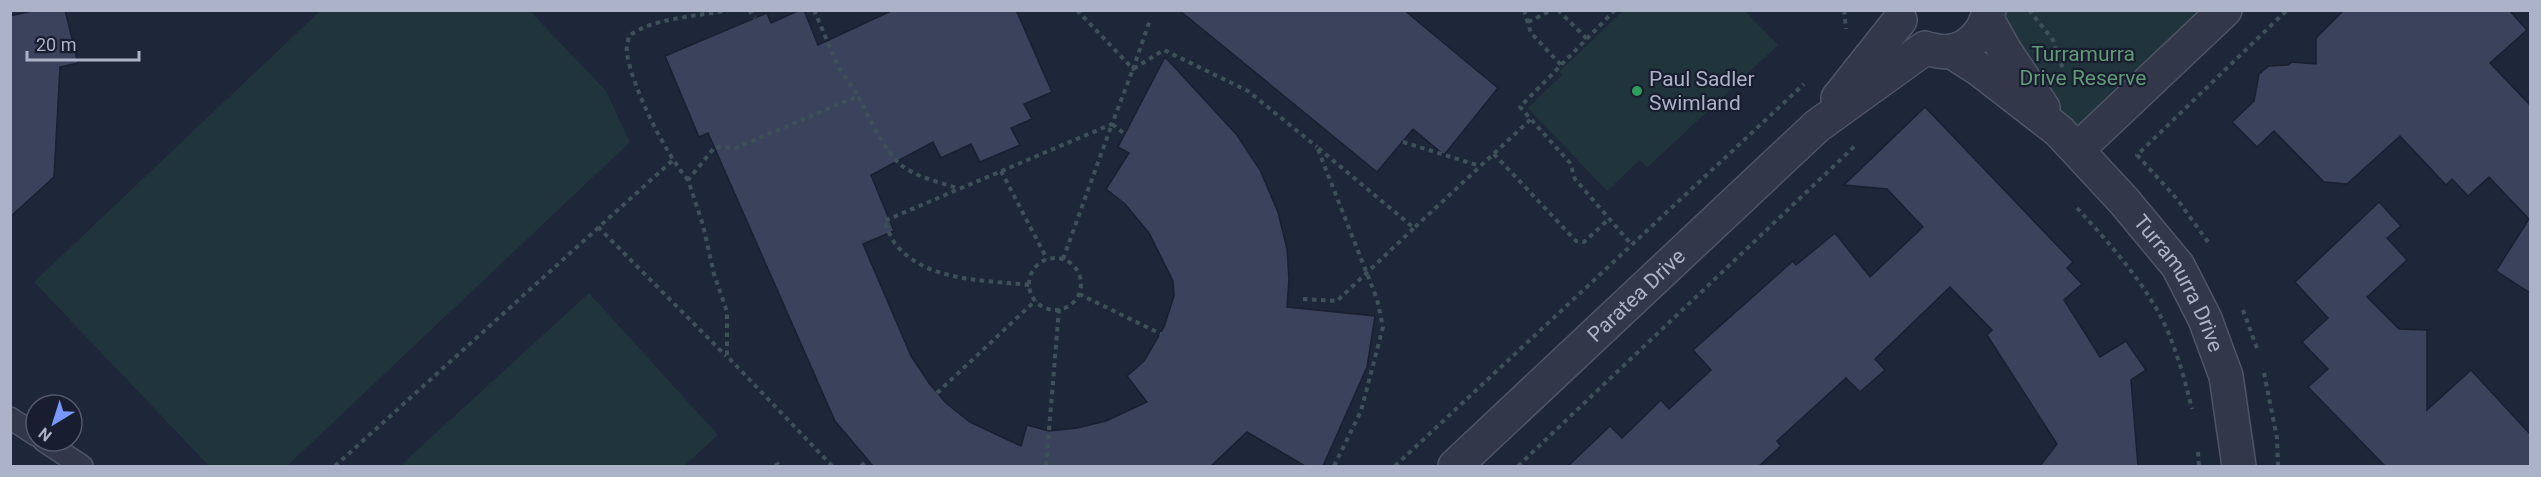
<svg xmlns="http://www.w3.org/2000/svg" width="2541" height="477" font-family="Roboto,sans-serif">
<rect width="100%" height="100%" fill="#1e263a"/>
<!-- green -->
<g fill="#20343b">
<path d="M 321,10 L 530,11 L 606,91 L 630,142 L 287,466 L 209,466 L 34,282 Z"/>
<path d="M 1624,10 L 1745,11 L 1778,45 L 1647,168 L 1640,160 L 1607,191 L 1528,108 L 1562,75 L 1559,72 Z"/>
<path d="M 1989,10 L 2224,11 L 2078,149 Z"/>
<path d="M 589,293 L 718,435 L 684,466 L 406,466 L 403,463 Z"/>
</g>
<!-- building -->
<g fill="#3a435b" stroke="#1a1f31" stroke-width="1.5">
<path d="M 36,10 L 65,10 L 78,63 L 60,67 L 54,177 L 10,217 L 10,16 Z"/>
<path d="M 800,10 L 804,10 L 818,45 L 893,10 L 1016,10 L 1052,92 L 1024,104 L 1032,119 L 1011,128 L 1020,145 L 980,162 L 971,144 L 941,158 L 933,142 L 871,175 L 894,231 L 863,244 L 911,356 L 929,383 L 946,403 L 970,422 L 1021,446 L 1027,425 L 1049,431 L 1077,428 L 1106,421 L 1147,402 L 1127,376 L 1144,361 L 1164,327 L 1174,296 L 1173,281 L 1149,233 L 1125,204 L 1106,189 L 1129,153 L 1118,147 L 1165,57 L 1237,135 L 1260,170 L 1278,212 L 1287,249 L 1289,279 L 1287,307 L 1375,316 L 1367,367 L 1323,466 L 1305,466 L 1247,432 L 1211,466 L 873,466 L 835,421 L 708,133 L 699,137 L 665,56 L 767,13 L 771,23 Z"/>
<path d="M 1179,10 L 1404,10 L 1498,88 L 1444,155 L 1413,129 L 1377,172 Z"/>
<path d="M 2344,10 L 2509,10 L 2527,30 L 2490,63 L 2530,105 L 2530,293 L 2496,271 L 2529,219 L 2489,177 L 2468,196 L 2452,179 L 2446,185 L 2400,136 L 2347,184 L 2324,182 L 2274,131 L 2257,147 L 2232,122 L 2254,101 L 2259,74 L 2269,66 L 2288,65 L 2292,62 L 2316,64 L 2316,38 Z"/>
<path d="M 1925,107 L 2073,262 L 2067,268 L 2082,284 L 2064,300 L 2100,357 L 2126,341 L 2146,370 L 2131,380 L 2138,466 L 2040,466 L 2057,444 L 1987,335 L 1992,330 L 1950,287 L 1875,359 L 1885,370 L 1860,392 L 1846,378 L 1777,441 L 1781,446 L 1759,466 L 1568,466 L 1610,426 L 1622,438 L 1661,400 L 1669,409 L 1711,370 L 1693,350 L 1793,261 L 1796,265 L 1835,233 L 1870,277 L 1923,227 L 1887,189 L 1844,185 Z"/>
<path d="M 2379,202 L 2401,226 L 2387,238 L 2407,260 L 2367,297 L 2399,329 L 2427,330 L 2427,410 L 2471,370 L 2530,434 L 2530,466 L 2385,466 L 2308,387 L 2328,369 L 2302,342 L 2328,318 L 2295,282 Z"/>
</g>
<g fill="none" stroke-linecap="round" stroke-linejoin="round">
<!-- service casing -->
<g stroke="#4f5568" stroke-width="24">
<g id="service">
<path d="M 10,418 L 36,435"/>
<path d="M 44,441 L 82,466"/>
</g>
</g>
<!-- minor casing -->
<g stroke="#4f5568" stroke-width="36">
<g id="minor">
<path d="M 1987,19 L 2005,51 L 2043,108"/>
<path d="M 1933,50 C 1960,58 1985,37 1989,10"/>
<path id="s1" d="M 1951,51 L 1979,69 L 2059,131 L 2124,201 L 2178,266 L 2205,319 L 2226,376 L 2239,466"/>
<path d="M 1838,98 L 1900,20"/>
<path d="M 2078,149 L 2225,10"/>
<path id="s2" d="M 1455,466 L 1817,126 L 1925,48"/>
</g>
</g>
<!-- path -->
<g stroke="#3e5159" stroke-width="4" stroke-dasharray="4.5 4.5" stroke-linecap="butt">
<path d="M 749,10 L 755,18"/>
<path d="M 814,10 L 838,66 L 858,96"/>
<path d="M 1077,10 L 1133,69 L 1150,20"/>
<path d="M 1524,10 L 1531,33 L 1561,65"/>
<path d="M 1558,10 L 1587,39"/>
<path d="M 1615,10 L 1520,107 L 1570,163 L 1575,179 L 1631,244"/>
<path d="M 1844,10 L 1846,29"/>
<path d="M 2029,10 L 2053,40 L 2063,69"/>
<path d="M 1528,22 L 1552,10"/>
<path d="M 1403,142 L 1480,166"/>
<path d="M 1494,154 L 1576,241 L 1584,242 L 1609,219"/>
<path d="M 1001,171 L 1047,259"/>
<path d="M 688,180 C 665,153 633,89 627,54 C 626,48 628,42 629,36 C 651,18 700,16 729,10"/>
<path d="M 2077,208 C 2111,245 2149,287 2169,334 C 2179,359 2186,384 2192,409"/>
<path d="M 598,227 L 726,356"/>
<path d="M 2208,242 L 2177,199 L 2137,155 L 2287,10"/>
<circle cx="1055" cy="284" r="26"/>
<path d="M 1063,259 L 1112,124 L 1125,134"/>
<path d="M 1029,285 C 986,280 928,282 897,246 C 891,239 888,229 884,221 L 1112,124 L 1133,69 L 1164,50 L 1248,91 L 1317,147"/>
<path d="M 1079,294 L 1161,334"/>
<path d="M 1303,299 L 1337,301 L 1414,228"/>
<path d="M 2243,310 L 2258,351"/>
<path d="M 2264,373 L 2277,438 L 2278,466"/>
<path d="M 937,393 L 1036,300"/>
<path d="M 2198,452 L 2199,466"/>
<path d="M 335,466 L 673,160"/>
<path d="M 775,466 L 778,464 L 780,466"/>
<path d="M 832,466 L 727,356 L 727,312 L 714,274 L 703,225 L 688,180 L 715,147 L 736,148 L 858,96 C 868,115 885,152 901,165 C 916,177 939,182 957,188"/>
<path d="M 861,466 L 867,461"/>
<path d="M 1046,466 L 1059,309"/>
<path d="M 1334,466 L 1361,411 L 1383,327 L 1377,299 L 1317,147 L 1414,228 L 1531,119"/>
<path d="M 1395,466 L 1804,84"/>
<path d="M 1518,466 L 1857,144"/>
</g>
<!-- service -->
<use href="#service" stroke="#32384a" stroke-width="21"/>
<!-- minor -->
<use href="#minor" stroke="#32384a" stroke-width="33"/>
</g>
<!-- markers -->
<circle fill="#2e9e5b" stroke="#181d2f" stroke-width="2" cx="1637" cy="91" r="6"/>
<g text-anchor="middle" stroke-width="4.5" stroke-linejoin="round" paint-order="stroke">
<!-- park labels -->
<g font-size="21" fill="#619a77" stroke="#181d2f">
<text x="2083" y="61">Turramurra<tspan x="2083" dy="24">Drive Reserve</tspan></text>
</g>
<!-- poi labels -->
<g font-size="21" fill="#acb2c7" stroke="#181d2f" text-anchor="start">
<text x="1649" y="86">Paul Sadler<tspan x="1649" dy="24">Swimland</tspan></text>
</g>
<!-- street labels -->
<g font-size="21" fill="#acb2c7" stroke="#181d2f">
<text dy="7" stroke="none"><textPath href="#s1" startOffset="330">Turramurra Drive</textPath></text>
<text dy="7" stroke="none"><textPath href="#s2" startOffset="249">Paratea Drive</textPath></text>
</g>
</g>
<!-- border -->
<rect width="2541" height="477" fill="none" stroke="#acb2c7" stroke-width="24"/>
<!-- north arrow -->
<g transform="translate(54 423) rotate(218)"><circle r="28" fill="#181d2f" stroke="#53596c" stroke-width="1.5"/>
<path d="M0-4.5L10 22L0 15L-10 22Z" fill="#7998ff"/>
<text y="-9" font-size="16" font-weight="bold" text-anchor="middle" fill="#acb2c7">N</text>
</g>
<!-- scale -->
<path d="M27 51v9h112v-9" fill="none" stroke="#acb2c7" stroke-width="3"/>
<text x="36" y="51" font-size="18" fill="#acb2c7" stroke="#181d2f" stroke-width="4.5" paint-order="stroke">20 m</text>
</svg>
